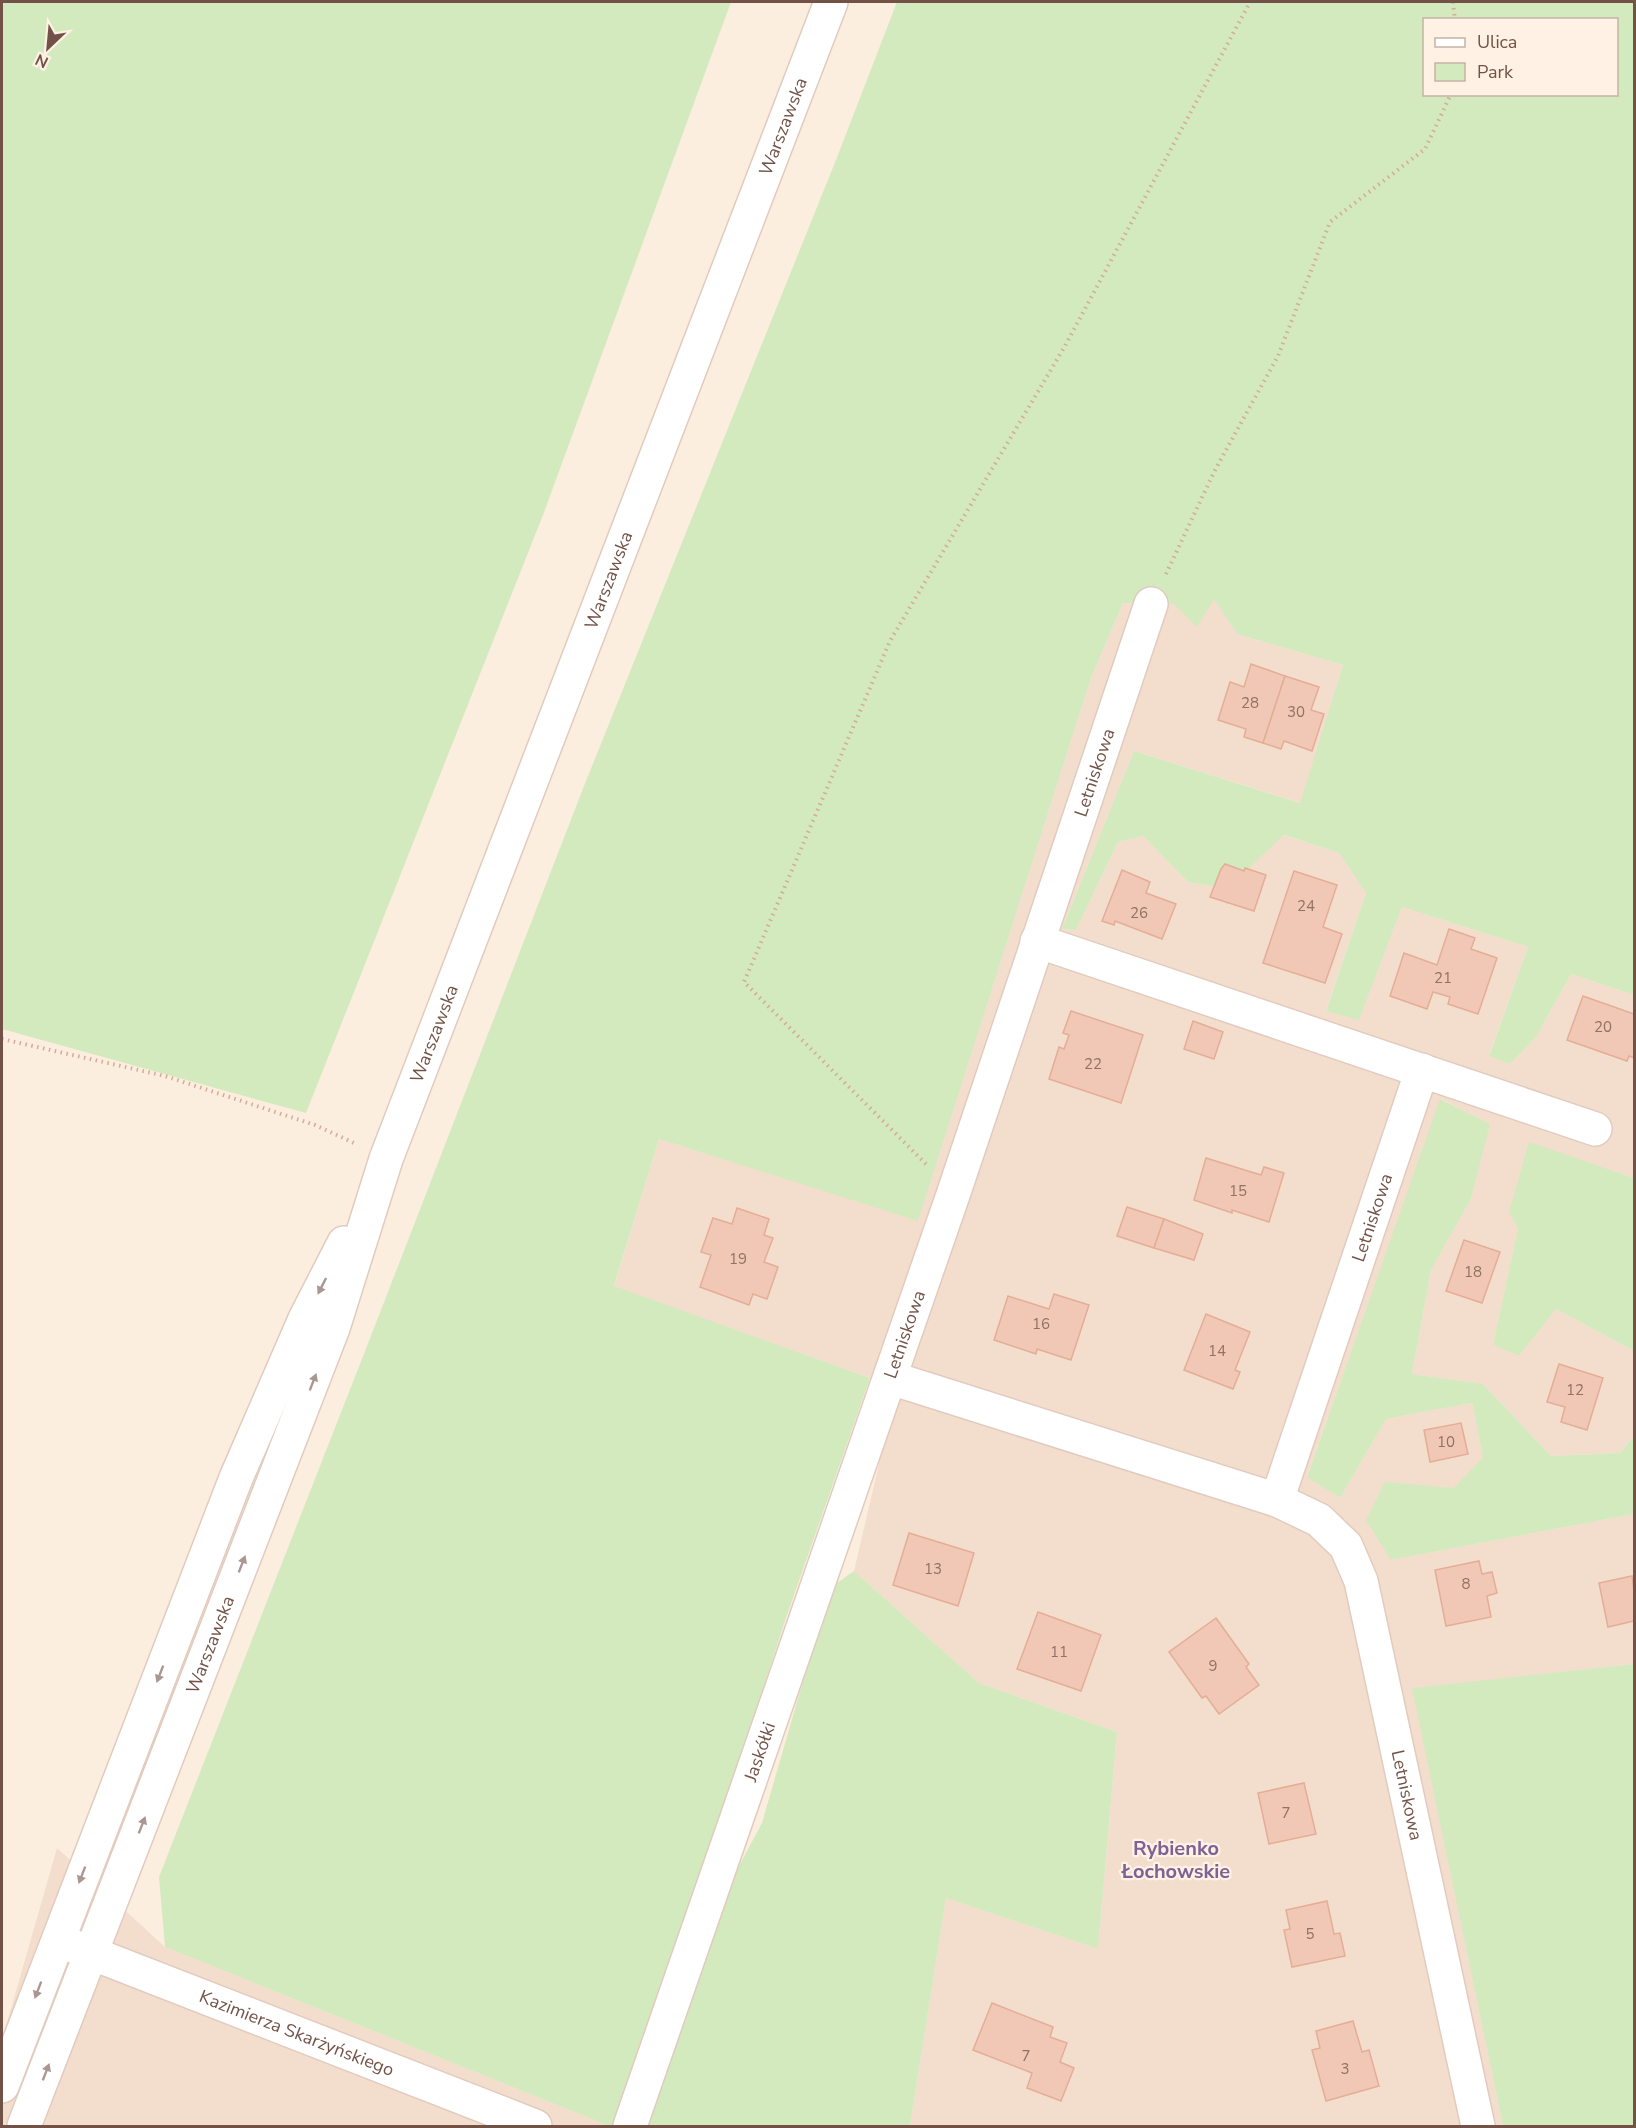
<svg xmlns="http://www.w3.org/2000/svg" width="1636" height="2128" font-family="'Nunito Sans',sans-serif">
<rect width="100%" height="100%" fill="#fceede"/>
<!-- residential -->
<g fill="#f3decd">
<path d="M 1214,598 L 1237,634 L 1343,665 L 1301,803 L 1134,751 L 1062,929 L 1076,930 L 1118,842 L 1143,836 L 1188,882 L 1226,889 L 1283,835 L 1339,853 L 1366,893 L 1326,1010 L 1359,1019 L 1402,907 L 1528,947 L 1489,1055 L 1510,1064 L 1536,1037 L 1571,974 L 1634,995 L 1634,1178 L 1529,1143 L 1518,1228 L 1493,1345 L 1519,1356 L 1556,1309 L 1634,1351 L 1634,1436 L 1620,1453 L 1551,1456 L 1483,1384 L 1412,1374 L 1431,1270 L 1471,1199 L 1489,1124 L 1441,1099 L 1307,1476 L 1340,1498 L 1386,1419 L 1472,1403 L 1483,1457 L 1391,1560 L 1634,1514 L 1634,1664 L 1413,1689 L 1503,2126 L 910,2126 L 946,1898 L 1098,1949 L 1117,1732 L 979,1683 L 854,1571 L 892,1408 L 870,1378 L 614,1287 L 659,1139 L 918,1220 L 1091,678 L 1123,603 L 1174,604 Z"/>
<path d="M 57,1848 L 165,1947 L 609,2126 L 2,2126 L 2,2040 Z"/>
</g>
<!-- green -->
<g fill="#d3e9be" fill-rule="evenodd">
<path d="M 2,2 L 731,2 L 543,515 L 306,1113 L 2,1029 Z"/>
<path d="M 897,2 L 1634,2 L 1634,995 L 1571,974 L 1536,1037 L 1510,1064 L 1489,1056 L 1528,947 L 1402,907 L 1359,1020 L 1326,1011 L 1366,893 L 1339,853 L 1284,835 L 1226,889 L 1188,882 L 1143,836 L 1118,842 L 1076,930 L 1062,929 L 1134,751 L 1300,803 L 1343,665 L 1237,634 L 1214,599 L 1197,627 L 1174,604 L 1123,603 L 1091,678 L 918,1221 L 659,1139 L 614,1286 L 870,1378 L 786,1618 L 688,1918 L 709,1922 L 762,1823 L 830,1588 L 854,1571 L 979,1683 L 1117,1732 L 1098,1949 L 946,1898 L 910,2126 L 609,2126 L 165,1947 L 159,1877 L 369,1341 L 584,786 L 836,160 ZM 1424,20 L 1616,20 L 1616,94 L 1424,94 Z"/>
<path d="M 1440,1099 L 1490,1124 L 1471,1199 L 1431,1270 L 1412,1374 L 1483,1384 L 1551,1456 L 1620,1453 L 1634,1436 L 1634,1514 L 1391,1560 L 1366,1520 L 1385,1482 L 1454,1488 L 1483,1457 L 1472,1403 L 1386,1419 L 1340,1498 L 1307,1477 Z"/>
<path d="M 1529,1142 L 1634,1178 L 1634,1351 L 1556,1309 L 1519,1356 L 1493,1345 L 1518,1228 L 1509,1212 Z"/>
<path d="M 1634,1664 L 1634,2126 L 1503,2126 L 1412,1688 Z"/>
</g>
<!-- building -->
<g fill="#f1c8b6" stroke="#e4ad96" stroke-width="1.5">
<path d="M 1251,664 L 1285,676 L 1263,743 L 1244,737 L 1246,729 L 1218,720 L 1230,682 L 1244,687 Z"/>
<path d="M 1285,676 L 1319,687 L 1311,710 L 1324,714 L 1312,751 L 1284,741 L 1281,749 L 1263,743 Z"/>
<path d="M 1225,864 L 1244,871 L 1245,868 L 1266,875 L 1254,911 L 1210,897 L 1221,869 Z"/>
<path d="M 1122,870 L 1150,882 L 1146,893 L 1176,904 L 1162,939 L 1115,921 L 1114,925 L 1102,921 Z"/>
<path d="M 1294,871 L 1337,885 L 1323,927 L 1342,934 L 1325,983 L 1263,963 Z"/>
<path d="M 1449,929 L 1475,938 L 1471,949 L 1497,958 L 1478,1014 L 1448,1004 L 1450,997 L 1433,992 L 1427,1009 L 1390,996 L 1404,953 L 1437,965 Z"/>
<path d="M 1583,996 L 1634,1014 L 1634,1058 L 1629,1056 L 1627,1061 L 1567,1040 Z"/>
<path d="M 1071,1011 L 1143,1035 L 1121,1103 L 1049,1079 L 1059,1047 L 1064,1049 L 1069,1035 L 1063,1033 Z"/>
<path d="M 1193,1021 L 1223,1032 L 1214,1059 L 1184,1049 Z"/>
<path d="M 1206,1158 L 1261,1175 L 1264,1167 L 1284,1173 L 1269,1222 L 1232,1210 L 1232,1213 L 1194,1200 Z"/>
<path d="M 1127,1207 L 1164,1219 L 1154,1248 L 1117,1236 Z"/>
<path d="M 737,1208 L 769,1219 L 764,1235 L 773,1238 L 764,1262 L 778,1267 L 767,1299 L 753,1294 L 749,1305 L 700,1287 L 711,1255 L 701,1252 L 713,1218 L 732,1224 Z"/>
<path d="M 1164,1219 L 1203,1234 L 1194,1260 L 1154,1248 Z"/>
<path d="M 1464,1240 L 1500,1252 L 1482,1303 L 1446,1291 Z"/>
<path d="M 1054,1294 L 1089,1305 L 1071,1360 L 1037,1349 L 1036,1354 L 994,1340 L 1008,1296 L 1049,1309 Z"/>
<path d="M 1206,1314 L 1250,1332 L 1235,1370 L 1240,1372 L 1233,1389 L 1184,1370 Z"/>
<path d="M 1559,1364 L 1603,1378 L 1587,1430 L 1561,1422 L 1565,1407 L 1547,1402 Z"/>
<path d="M 1461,1423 L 1468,1454 L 1430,1462 L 1424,1430 Z"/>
<path d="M 909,1533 L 974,1553 L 958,1606 L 893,1585 Z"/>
<path d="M 1479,1561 L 1482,1574 L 1492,1572 L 1497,1593 L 1487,1596 L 1491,1617 L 1446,1626 L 1435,1570 Z"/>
<path d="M 1632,1576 L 1634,1591 L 1634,1621 L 1608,1627 L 1599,1583 Z"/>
<path d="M 1038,1612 L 1101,1635 L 1081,1691 L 1017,1669 Z"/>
<path d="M 1216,1618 L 1249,1664 L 1246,1667 L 1259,1685 L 1219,1714 L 1206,1696 L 1202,1698 L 1169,1652 Z"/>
<path d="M 1304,1783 L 1316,1834 L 1269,1844 L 1258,1793 Z"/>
<path d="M 1327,1901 L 1334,1934 L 1340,1933 L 1345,1956 L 1292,1967 L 1284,1930 L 1290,1929 L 1286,1910 Z"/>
<path d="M 992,2003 L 1053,2027 L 1050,2037 L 1067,2043 L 1060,2062 L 1074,2068 L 1061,2101 L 1027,2088 L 1032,2073 L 973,2050 Z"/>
<path d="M 1353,2021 L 1362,2052 L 1369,2050 L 1379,2086 L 1326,2101 L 1312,2050 L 1320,2048 L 1316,2031 Z"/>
</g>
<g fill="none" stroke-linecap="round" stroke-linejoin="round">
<!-- minor casing -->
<g stroke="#e2cbbe" stroke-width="36">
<g id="minor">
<path d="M 1037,941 L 1595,1129"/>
<path id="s1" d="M 891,1378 L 1277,1500 L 1319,1520 L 1346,1546 L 1361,1581 L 1478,2126"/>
<path id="s2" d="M 1277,1500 L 1422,1070"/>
<path id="s3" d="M 630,2126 L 954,1192 L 1151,604"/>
</g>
</g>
<!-- tertiary casing -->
<g stroke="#e2cbbe" stroke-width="36">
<g id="tertiary">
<path id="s4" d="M 73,1946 L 535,2126"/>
<path d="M 2,2086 L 236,1478 L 305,1319 L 344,1243"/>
<path id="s5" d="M 24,2126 L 333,1328 L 386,1159 L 831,2"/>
</g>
</g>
<!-- path -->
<g stroke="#d5ab9a" stroke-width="4" stroke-dasharray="1.5 4.5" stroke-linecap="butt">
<path d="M 1453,2 L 1455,20"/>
<path d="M 1166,574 L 1214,472 L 1278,356 L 1330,222 L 1425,149 L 1451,94"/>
<path d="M 2,1039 L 165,1076 L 315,1125 L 354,1143"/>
<path d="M 926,1164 L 744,982 L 890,641 L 1065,346 L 1250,2"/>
</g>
<!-- minor -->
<use href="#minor" stroke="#fff" stroke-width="33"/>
<!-- tertiary -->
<use href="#tertiary" stroke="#fff" stroke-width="33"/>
</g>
<!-- one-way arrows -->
<defs><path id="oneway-solid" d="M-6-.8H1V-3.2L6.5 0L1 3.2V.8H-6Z" transform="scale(1.5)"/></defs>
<g fill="#aa9791">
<use href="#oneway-solid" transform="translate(322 1286) rotate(117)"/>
<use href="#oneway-solid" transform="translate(313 1382) rotate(-69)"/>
<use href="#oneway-solid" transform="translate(242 1564) rotate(-69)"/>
<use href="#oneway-solid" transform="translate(160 1674) rotate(111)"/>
<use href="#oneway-solid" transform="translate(142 1825) rotate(-69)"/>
<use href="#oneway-solid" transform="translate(82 1875) rotate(111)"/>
<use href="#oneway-solid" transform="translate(38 1990) rotate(111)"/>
<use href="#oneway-solid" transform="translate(46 2072) rotate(-69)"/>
</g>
<g text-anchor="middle" stroke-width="4.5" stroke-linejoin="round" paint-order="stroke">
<!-- number labels -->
<g font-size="15" fill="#927063">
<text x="1250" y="708">28</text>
<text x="1296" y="717">30</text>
<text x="1306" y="911">24</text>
<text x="1139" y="918">26</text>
<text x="1443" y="983">21</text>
<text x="1603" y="1032">20</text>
<text x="1093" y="1069">22</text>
<text x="1238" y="1196">15</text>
<text x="738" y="1264">19</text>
<text x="1473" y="1277">18</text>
<text x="1041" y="1329">16</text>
<text x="1217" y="1356">14</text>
<text x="1575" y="1395">12</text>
<text x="1446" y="1447">10</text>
<text x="933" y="1574">13</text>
<text x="1466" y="1589">8</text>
<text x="1059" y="1657">11</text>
<text x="1213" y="1671">9</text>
<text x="1286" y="1818">7</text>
<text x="1310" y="1939">5</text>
<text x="1026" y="2061">7</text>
<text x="1345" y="2074">3</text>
</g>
<!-- street labels -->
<g font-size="18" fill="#725247" stroke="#fff2e4">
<text dy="6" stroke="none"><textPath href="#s5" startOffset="2139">Warszawska</textPath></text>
<text dy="6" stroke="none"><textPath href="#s5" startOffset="1653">Warszawska</textPath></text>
<text dy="6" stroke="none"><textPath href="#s3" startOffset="1431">Letniskowa</textPath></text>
<text dy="6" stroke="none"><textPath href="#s5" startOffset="1167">Warszawska</textPath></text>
<text dy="6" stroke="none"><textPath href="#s2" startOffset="298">Letniskowa</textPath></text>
<text dy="6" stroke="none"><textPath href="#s3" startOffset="838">Letniskowa</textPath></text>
<text dy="6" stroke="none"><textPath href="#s5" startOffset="516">Warszawska</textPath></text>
<text dy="6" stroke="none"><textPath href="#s3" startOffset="396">Jaskółki</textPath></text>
<text dy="6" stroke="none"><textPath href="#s1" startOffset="746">Letniskowa</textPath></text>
<text dy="6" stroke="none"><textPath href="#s4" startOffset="240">Kazimierza Skarżyńskiego</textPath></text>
</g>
<!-- neighbourhood labels -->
<g font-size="20" font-weight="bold" fill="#7f6295" stroke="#fff2e4">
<text x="1176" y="1855">Rybienko<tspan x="1176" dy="23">Łochowskie</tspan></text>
</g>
</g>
<!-- border -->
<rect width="1636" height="2128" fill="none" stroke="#725247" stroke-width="6"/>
<!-- legend -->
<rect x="1423" y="18" width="195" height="78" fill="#fff2e4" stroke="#c7b2a5" stroke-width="1.5"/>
<rect x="1435" y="38" width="30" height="9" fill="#ffffff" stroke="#c7b2a5" stroke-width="1.5"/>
<text x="1477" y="48" font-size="18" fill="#725247">Ulica</text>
<rect x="1435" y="63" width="30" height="18" fill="#d3e9be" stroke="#c7b2a5" stroke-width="1.5"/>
<text x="1477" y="78" font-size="18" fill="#725247">Park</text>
<!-- north arrow -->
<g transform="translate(48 48) rotate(206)" stroke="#fff2e4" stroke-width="4.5" paint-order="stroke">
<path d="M0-4.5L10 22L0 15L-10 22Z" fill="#725247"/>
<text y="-9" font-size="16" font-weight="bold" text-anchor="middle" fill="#725247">N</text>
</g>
</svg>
